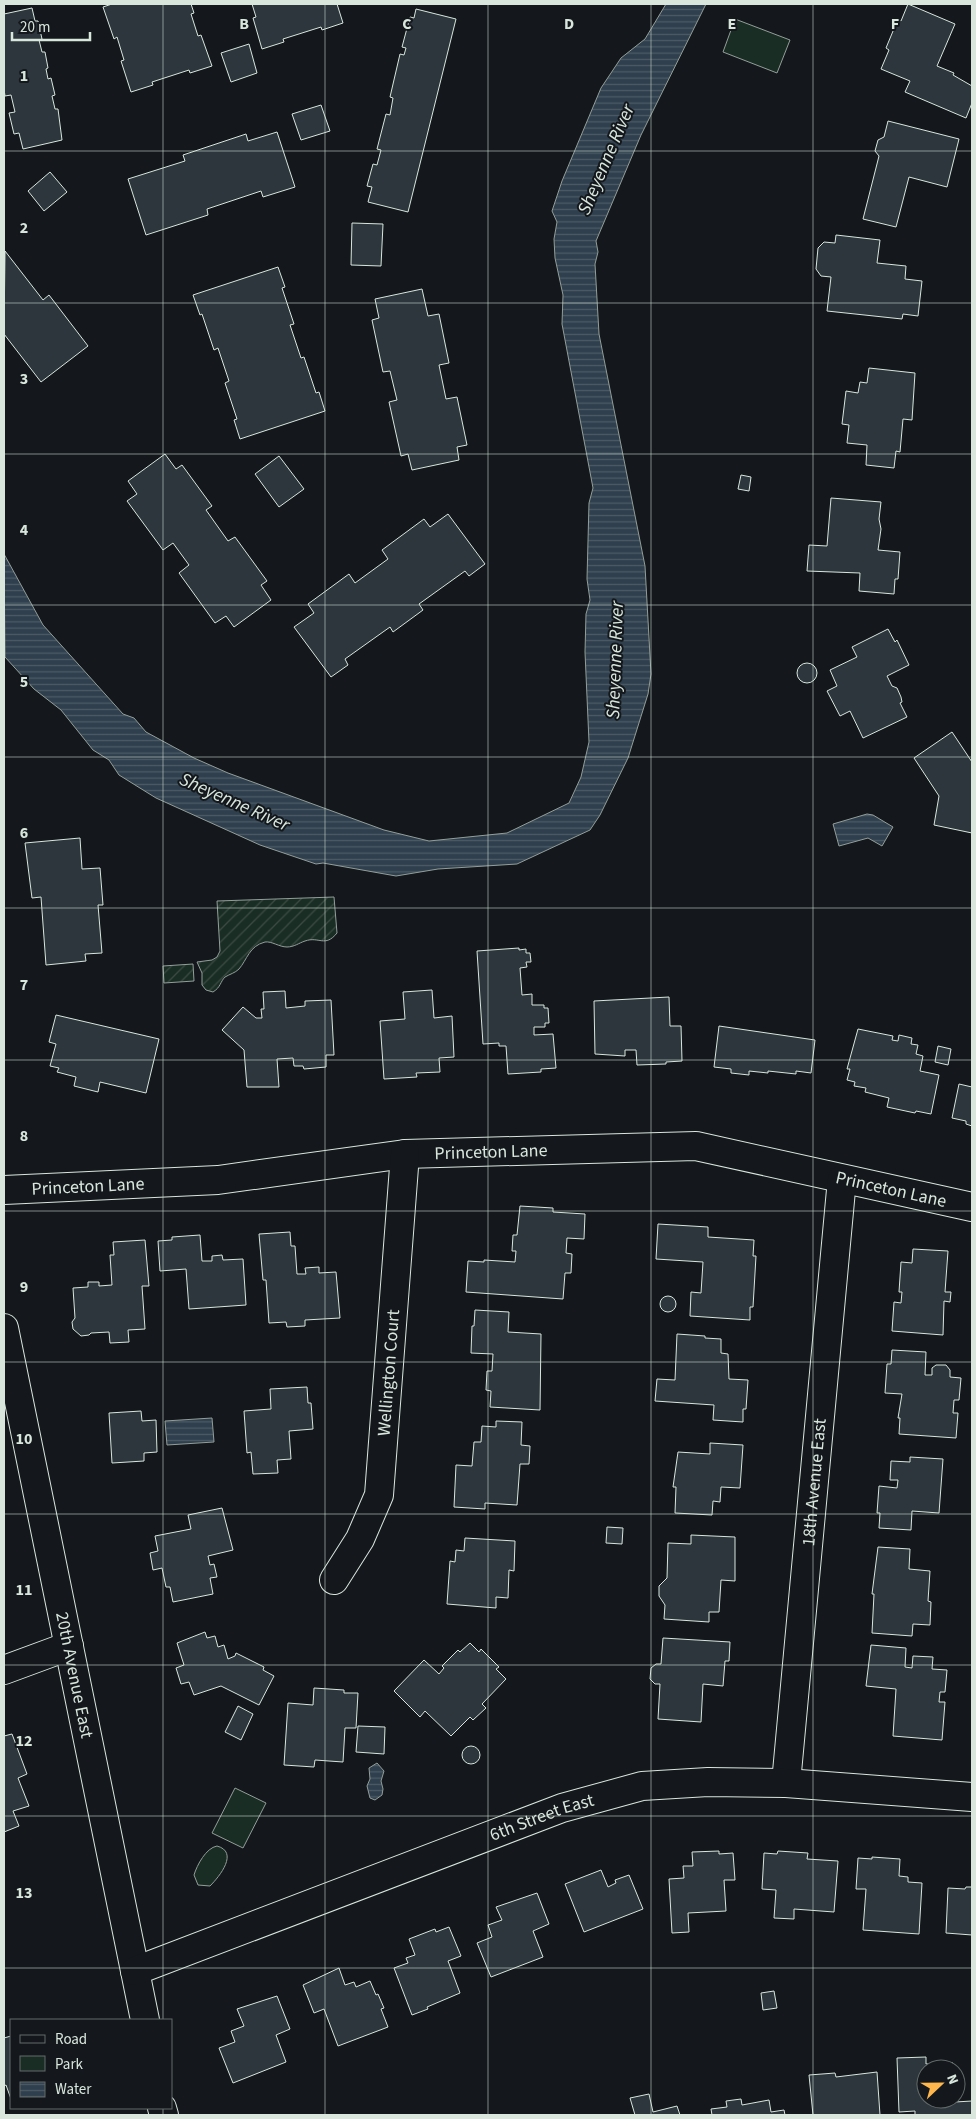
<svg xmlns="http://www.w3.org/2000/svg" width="976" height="2119" font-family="'Source Sans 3',sans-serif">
<defs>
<pattern id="garden-furrows" width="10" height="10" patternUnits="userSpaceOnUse" patternTransform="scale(1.25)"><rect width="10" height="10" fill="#1a2d24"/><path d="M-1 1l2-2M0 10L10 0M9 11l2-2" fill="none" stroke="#3b4b43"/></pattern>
<pattern id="water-rules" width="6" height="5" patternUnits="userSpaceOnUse" patternTransform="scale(1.25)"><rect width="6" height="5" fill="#2f3f4d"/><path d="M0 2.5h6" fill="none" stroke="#4c5b66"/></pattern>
</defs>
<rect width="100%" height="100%" fill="#14181c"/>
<!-- park -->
<g fill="#1a2d24" stroke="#939e99">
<path d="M 735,19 L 790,40 L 777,73 L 723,52 Z"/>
<path d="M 235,1788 L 266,1803 L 243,1848 L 212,1833 Z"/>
<path d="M 217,1846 C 239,1852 220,1876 210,1886 L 198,1885 L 194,1875 C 197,1865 206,1848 217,1846 Z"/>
</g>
<!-- garden -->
<g fill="url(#garden-furrows)" stroke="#939e99">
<path d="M 334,897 L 337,933 C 325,948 319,936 305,941 C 299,943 294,947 287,947 C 279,947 272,941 265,942 C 249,946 247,960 239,969 C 235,973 230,974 225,977 C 220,982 221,987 213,992 L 206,990 L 202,985 L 202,973 L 197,962 L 212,960 L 217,957 L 220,951 L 217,901 Z"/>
<path d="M 193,964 L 194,981 L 164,983 L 163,966 Z"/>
</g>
<!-- water -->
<g fill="url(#water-rules)" stroke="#939e99">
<path d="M 666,4 L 706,4 L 641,135 L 596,241 L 598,252 L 595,264 L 599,334 L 645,566 L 651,674 L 648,694 L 628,758 L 600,815 L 590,830 L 517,864 L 438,869 L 396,876 L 323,863 L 316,864 L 260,845 L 156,798 L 119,775 L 109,760 L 93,750 L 61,710 L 34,689 L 5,657 L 4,554 L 43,625 L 123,714 L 134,718 L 146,732 L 194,758 L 228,773 L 384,830 L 429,841 L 507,833 L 569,803 L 581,777 L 589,742 L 585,652 L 586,614 L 590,600 L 587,579 L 589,503 L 593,488 L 562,324 L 563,295 L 555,258 L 554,239 L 557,222 L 552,211 L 562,181 L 601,88 L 621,58 L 645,39 Z"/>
<path d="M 867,814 L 873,815 L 893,827 L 882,846 L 868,838 L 839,846 L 833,824 Z"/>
<path d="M 212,1418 L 214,1442 L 167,1445 L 165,1421 Z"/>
<path d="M 377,1763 L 384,1771 L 381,1781 L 383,1789 L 382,1795 L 375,1800 L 370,1798 L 367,1786 L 370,1779 L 369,1768 Z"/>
</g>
<!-- building -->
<g fill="#2c363c" stroke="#d8e6dc">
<path d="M 112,4 L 191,4 L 194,13 L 191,14 L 198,36 L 201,35 L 212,66 L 190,73 L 189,70 L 152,82 L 153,85 L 131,92 L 121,61 L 124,60 L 117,37 L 114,39 L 103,7 Z"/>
<path d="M 252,4 L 337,4 L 343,23 L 322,30 L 321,27 L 283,39 L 284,42 L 262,49 L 253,18 L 256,17 Z"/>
<path d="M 908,4 L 955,24 L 937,66 L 954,73 L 953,75 L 972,86 L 972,103 L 966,118 L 905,92 L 910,81 L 881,69 L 889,50 L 886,48 L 898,19 L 901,21 Z"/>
<path d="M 32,8 L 35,21 L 38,21 L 42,39 L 39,40 L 42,52 L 45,52 L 48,68 L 46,69 L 48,79 L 51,78 L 55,95 L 52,96 L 55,109 L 58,109 L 62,140 L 23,149 L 19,133 L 14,134 L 9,113 L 15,112 L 11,95 L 5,96 L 4,89 L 4,14 Z"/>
<path d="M 416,9 L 456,19 L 408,212 L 368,202 L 372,187 L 367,186 L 373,164 L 377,165 L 381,150 L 377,149 L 386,114 L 390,115 L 393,98 L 390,97 L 400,54 L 404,55 L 406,48 L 402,47 L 410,17 L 414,18 Z"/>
<path d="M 249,44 L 257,73 L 231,82 L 221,53 Z"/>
<path d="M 321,105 L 330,131 L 301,140 L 292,114 Z"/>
<path d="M 888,121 L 959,139 L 947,187 L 909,177 L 896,227 L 863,219 L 879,156 L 875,151 L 878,140 L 884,137 Z"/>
<path d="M 277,132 L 295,187 L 263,197 L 261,191 L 207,209 L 208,215 L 146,235 L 128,179 L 185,161 L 183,155 L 246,134 L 248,141 Z"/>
<path d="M 50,172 L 67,192 L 44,211 L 28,191 Z"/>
<path d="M 352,223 L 383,224 L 381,266 L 351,265 Z"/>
<path d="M 836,235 L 880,240 L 877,263 L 906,266 L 905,279 L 922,281 L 918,316 L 903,314 L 902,319 L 827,311 L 831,277 L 821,276 L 816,269 L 818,248 L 824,242 L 835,243 Z"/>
<path d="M 5,251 L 43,300 L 49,295 L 88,346 L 41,382 L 4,334 Z"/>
<path d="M 278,267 L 285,287 L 282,288 L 294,324 L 290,325 L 301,358 L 304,357 L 316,393 L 319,392 L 325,411 L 240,439 L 234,420 L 237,419 L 225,383 L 229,381 L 218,348 L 214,350 L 202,314 L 200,315 L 193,295 Z"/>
<path d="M 422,289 L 428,316 L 439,314 L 449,363 L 439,365 L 446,399 L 457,397 L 467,445 L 457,447 L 459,460 L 412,470 L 408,454 L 401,456 L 389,402 L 397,400 L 390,371 L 383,372 L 372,320 L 379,318 L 375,299 Z"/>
<path d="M 869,368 L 915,373 L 912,420 L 903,419 L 900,452 L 896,451 L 894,468 L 866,465 L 867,445 L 847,443 L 849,425 L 842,424 L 846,391 L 858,393 L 860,382 L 867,383 Z"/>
<path d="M 165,454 L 176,469 L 182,465 L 212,506 L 206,510 L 228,541 L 235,537 L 267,581 L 261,585 L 271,600 L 234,627 L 226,616 L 215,623 L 179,573 L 189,565 L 173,543 L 163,550 L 127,501 L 137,494 L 128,481 Z"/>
<path d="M 279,456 L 304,489 L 279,507 L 255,474 Z"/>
<path d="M 741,475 L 751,477 L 749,491 L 738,489 Z"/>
<path d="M 831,498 L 881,502 L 879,519 L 881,529 L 878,550 L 900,552 L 898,579 L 895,579 L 894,594 L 859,591 L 860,573 L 807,571 L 809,545 L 827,546 Z"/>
<path d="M 448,514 L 485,564 L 469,576 L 465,571 L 419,604 L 423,610 L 393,632 L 390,627 L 345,659 L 348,665 L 331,677 L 294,627 L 314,613 L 308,604 L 349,574 L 355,583 L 388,559 L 382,550 L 424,519 L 430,527 Z"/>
<path d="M 888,629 L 895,642 L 897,640 L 909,665 L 887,676 L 892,686 L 897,688 L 901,697 L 902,702 L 900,703 L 907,717 L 863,738 L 850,711 L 840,716 L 827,691 L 837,686 L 830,670 L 857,657 L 852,647 Z"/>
<circle cx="807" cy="673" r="10"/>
<path d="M 952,732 L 972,762 L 972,833 L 934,825 L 939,796 L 914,758 Z"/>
<path d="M 80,838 L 82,869 L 100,868 L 103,905 L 98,905 L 102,953 L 85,954 L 86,961 L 46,965 L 41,897 L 32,898 L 25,843 Z"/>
<path d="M 519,948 L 519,950 L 526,949 L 526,953 L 530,953 L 531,962 L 526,962 L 527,967 L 520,968 L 522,995 L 532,994 L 532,1005 L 544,1005 L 544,1008 L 548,1008 L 549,1023 L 545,1023 L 545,1027 L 534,1027 L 534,1035 L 553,1034 L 556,1068 L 541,1069 L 541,1072 L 508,1074 L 506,1046 L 499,1046 L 499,1043 L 483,1044 L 477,951 Z"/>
<path d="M 432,990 L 434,1018 L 452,1016 L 454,1057 L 439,1058 L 440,1072 L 416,1073 L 417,1077 L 384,1079 L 380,1021 L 405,1019 L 403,992 Z"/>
<path d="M 285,991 L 286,1008 L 305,1006 L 305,1001 L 331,1000 L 334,1055 L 326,1055 L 326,1067 L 304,1069 L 303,1066 L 294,1066 L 293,1058 L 277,1059 L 279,1087 L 247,1087 L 244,1050 L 222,1030 L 243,1007 L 256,1018 L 262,1018 L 261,1009 L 264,1009 L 263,992 Z"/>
<path d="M 669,997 L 670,1026 L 681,1026 L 682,1061 L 666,1062 L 666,1064 L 637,1065 L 636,1050 L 625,1050 L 625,1056 L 595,1054 L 594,1001 Z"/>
<path d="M 56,1015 L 159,1039 L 146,1093 L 100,1082 L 98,1092 L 74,1086 L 76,1077 L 57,1072 L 59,1068 L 50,1066 L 56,1044 L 49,1042 Z"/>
<path d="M 719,1026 L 815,1040 L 811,1073 L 796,1071 L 796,1074 L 768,1071 L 768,1073 L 749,1071 L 749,1075 L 731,1073 L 731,1069 L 714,1067 Z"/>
<path d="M 858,1029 L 893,1036 L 892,1040 L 898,1041 L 899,1035 L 912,1038 L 911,1044 L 918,1045 L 916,1054 L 923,1056 L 920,1071 L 939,1075 L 931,1114 L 916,1111 L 915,1113 L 887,1107 L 889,1098 L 865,1092 L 866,1088 L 854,1086 L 855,1082 L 847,1080 L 850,1069 L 847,1069 Z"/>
<path d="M 938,1046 L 951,1049 L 948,1065 L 935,1062 Z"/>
<path d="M 959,1084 L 972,1087 L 972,1126 L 966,1124 L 966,1121 L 952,1118 Z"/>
<path d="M 520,1206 L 553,1208 L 553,1212 L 585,1214 L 584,1239 L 567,1238 L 566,1253 L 572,1254 L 571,1273 L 565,1273 L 563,1299 L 466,1292 L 468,1261 L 484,1262 L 484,1260 L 515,1262 L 516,1251 L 512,1251 L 513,1235 L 517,1235 Z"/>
<path d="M 658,1224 L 708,1227 L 708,1237 L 754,1240 L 753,1256 L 756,1256 L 753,1307 L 750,1307 L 750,1320 L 690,1316 L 691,1292 L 701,1293 L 703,1262 L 656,1259 Z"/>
<path d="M 290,1232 L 291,1246 L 295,1246 L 297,1274 L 306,1274 L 305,1268 L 319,1267 L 319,1273 L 336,1272 L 340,1318 L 305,1320 L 305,1326 L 287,1327 L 286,1322 L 269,1323 L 266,1280 L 263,1280 L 259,1234 Z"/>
<path d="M 200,1235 L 202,1261 L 212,1261 L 212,1256 L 222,1255 L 223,1260 L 243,1259 L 246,1305 L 189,1309 L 186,1269 L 160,1271 L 158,1241 L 172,1240 L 172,1237 Z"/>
<path d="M 145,1240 L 149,1286 L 142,1286 L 145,1329 L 128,1330 L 129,1342 L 110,1343 L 109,1332 L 91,1333 L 89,1335 L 81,1336 L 73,1329 L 72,1322 L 75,1318 L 73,1288 L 88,1287 L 88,1282 L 99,1282 L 99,1286 L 112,1285 L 110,1255 L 114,1255 L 113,1242 Z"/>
<path d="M 913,1249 L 948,1251 L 945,1292 L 951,1292 L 950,1302 L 944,1301 L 943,1335 L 892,1331 L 894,1302 L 901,1303 L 902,1292 L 899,1292 L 901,1262 L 912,1263 Z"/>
<circle cx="668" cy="1304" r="8"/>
<path d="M 475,1310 L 509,1312 L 508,1332 L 541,1334 L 540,1410 L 490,1407 L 491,1391 L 486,1390 L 487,1371 L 492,1371 L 493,1354 L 471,1353 L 472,1326 L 474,1326 Z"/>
<path d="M 677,1334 L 705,1336 L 705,1338 L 721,1339 L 721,1353 L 728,1354 L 729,1379 L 748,1380 L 746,1409 L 743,1409 L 743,1422 L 713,1420 L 714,1405 L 655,1401 L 657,1379 L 675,1380 Z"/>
<path d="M 892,1350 L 926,1352 L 925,1375 L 932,1375 L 932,1368 L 936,1365 L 946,1365 L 950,1370 L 950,1377 L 961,1378 L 959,1400 L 954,1400 L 953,1413 L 958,1413 L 956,1438 L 899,1434 L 900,1418 L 898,1418 L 902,1394 L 885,1393 L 887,1364 L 891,1364 Z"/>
<path d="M 307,1387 L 308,1403 L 311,1403 L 313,1429 L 289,1431 L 291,1459 L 277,1460 L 278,1473 L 253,1474 L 251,1452 L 247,1453 L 244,1411 L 271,1409 L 270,1389 Z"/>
<path d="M 141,1411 L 142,1421 L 156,1420 L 157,1452 L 144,1453 L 144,1461 L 112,1463 L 109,1413 Z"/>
<path d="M 496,1421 L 522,1422 L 521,1445 L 530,1446 L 529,1464 L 520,1464 L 517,1505 L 485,1503 L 485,1509 L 454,1507 L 456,1465 L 472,1466 L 474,1442 L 481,1442 L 482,1426 L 496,1427 Z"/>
<path d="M 710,1443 L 743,1445 L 740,1488 L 721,1487 L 720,1502 L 713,1501 L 712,1515 L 675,1513 L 676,1487 L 673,1487 L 678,1452 L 710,1454 Z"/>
<path d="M 910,1457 L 943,1459 L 939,1513 L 912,1511 L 911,1530 L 879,1528 L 880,1513 L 877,1513 L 879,1486 L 897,1488 L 898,1480 L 890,1480 L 891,1461 L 910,1462 Z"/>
<path d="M 222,1508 L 233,1550 L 208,1556 L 210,1565 L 214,1564 L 217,1577 L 210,1578 L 213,1594 L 173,1602 L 170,1587 L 166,1587 L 162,1568 L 153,1570 L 150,1553 L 158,1551 L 155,1536 L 191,1529 L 188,1515 Z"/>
<path d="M 607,1527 L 623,1528 L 622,1544 L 606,1543 Z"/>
<path d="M 691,1535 L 735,1537 L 735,1581 L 721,1580 L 719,1612 L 709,1612 L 709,1622 L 664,1619 L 665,1605 L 659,1596 L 659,1586 L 667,1578 L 668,1543 L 691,1544 Z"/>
<path d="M 465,1538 L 515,1541 L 514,1571 L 509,1570 L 508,1598 L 496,1597 L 496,1608 L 447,1604 L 450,1561 L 455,1562 L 456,1550 L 464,1551 Z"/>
<path d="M 878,1547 L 910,1549 L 909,1569 L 930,1571 L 928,1601 L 931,1602 L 930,1625 L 913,1624 L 912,1636 L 872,1633 L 874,1594 L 872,1594 Z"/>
<path d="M 205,1632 L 207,1638 L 215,1636 L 218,1647 L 224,1645 L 228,1659 L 235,1656 L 236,1653 L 264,1667 L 263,1670 L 274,1676 L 259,1705 L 221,1686 L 194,1695 L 189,1682 L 181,1684 L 176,1668 L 184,1665 L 177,1643 Z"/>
<path d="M 663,1638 L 730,1642 L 729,1661 L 725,1661 L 723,1686 L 703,1684 L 701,1722 L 658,1719 L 660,1684 L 655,1684 L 650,1679 L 651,1668 L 656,1664 L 661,1664 Z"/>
<path d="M 470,1643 L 479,1652 L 481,1649 L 499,1667 L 496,1669 L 506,1679 L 482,1704 L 486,1708 L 473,1720 L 470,1717 L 451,1736 L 425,1711 L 420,1717 L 394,1691 L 424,1660 L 439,1674 L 444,1668 L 442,1666 L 458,1650 L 460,1652 Z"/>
<path d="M 871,1645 L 906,1648 L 905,1667 L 912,1668 L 913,1656 L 933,1657 L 932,1669 L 947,1670 L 945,1692 L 940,1692 L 939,1702 L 945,1702 L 942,1740 L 893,1736 L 896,1689 L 866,1686 Z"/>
<path d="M 314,1688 L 344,1690 L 344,1693 L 358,1693 L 356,1728 L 345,1728 L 343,1762 L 315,1760 L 314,1767 L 284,1765 L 288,1703 L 313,1705 Z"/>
<path d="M 238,1706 L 253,1714 L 241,1740 L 225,1732 Z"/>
<path d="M 358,1726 L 385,1727 L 384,1754 L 356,1752 Z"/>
<path d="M 12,1734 L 27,1774 L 18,1778 L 29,1806 L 13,1811 L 19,1826 L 4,1832 L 4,1736 Z"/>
<circle cx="471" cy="1755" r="9"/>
<path d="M 719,1851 L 719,1854 L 733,1853 L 735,1880 L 724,1880 L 726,1911 L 688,1913 L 689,1932 L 672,1933 L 669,1879 L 684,1878 L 683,1866 L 693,1866 L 692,1852 Z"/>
<path d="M 778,1851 L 808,1853 L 807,1859 L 838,1861 L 834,1912 L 794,1909 L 794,1919 L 774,1918 L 776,1890 L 762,1889 L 764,1853 L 777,1854 Z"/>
<path d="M 872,1857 L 900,1859 L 899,1876 L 908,1877 L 908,1882 L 922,1883 L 919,1934 L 863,1930 L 866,1889 L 856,1889 L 858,1858 L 872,1859 Z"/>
<path d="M 601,1870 L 608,1887 L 616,1883 L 615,1880 L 629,1875 L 643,1909 L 584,1932 L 565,1884 Z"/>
<path d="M 966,1887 L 972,1887 L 972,1935 L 946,1933 L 948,1888 L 965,1889 Z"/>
<path d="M 537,1893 L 549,1924 L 533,1931 L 543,1957 L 491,1977 L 477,1943 L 492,1937 L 488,1925 L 502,1920 L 496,1907 Z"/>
<path d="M 449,1927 L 461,1956 L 448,1961 L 460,1993 L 427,2007 L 428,2009 L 412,2015 L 394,1968 L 408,1963 L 406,1958 L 415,1955 L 409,1939 L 435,1929 L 436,1932 Z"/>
<path d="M 339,1968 L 345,1985 L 354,1982 L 356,1987 L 370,1981 L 376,1995 L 378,1994 L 384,2008 L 381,2009 L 388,2027 L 338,2046 L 324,2009 L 314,2013 L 303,1985 Z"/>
<path d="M 774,1991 L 777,2008 L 763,2010 L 761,1993 Z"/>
<path d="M 277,1996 L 290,2029 L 276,2035 L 286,2062 L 233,2083 L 219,2048 L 235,2042 L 231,2031 L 244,2026 L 237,2009 Z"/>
<path d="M 11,2036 L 11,2099 L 6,2085 L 4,2086 L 4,2038 Z"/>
<path d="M 926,2057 L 926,2064 L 953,2063 L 953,2069 L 926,2069 L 926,2099 L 955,2099 L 955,2102 L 972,2101 L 972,2115 L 915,2115 L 915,2111 L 899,2112 L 897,2058 Z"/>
<path d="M 877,2072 L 880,2115 L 807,2115 L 813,2115 L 809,2075 L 835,2073 L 836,2077 Z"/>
<path d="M 649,2094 L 653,2112 L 677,2106 L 680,2115 L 635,2115 L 630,2098 Z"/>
<path d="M 741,2099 L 742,2105 L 769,2100 L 771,2112 L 784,2110 L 785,2115 L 712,2115 L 711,2109 L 727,2107 L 726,2101 Z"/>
</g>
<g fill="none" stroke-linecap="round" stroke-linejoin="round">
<!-- minor casing -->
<g stroke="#d8e6dc" stroke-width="30">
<g id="minor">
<path id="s1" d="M 4,1190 L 218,1180 L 405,1154 L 696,1146 L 972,1207"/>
<path id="s2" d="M 4,1328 L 145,2020"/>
<path id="s3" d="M 334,1580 L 360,1539 L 379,1495 L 405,1154"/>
<path d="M 4,1670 L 69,1646"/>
<path id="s4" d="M 786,1783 L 842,1179"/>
<path id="s5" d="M 135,1971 L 562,1808 L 642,1786 L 708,1782 L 786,1783 L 972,1797"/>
<path d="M 162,2108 L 164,2115"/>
</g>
</g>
<!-- minor -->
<use href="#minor" stroke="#14181c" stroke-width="28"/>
</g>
<!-- grid -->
<path fill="none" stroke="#d8e6dc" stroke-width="1" stroke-opacity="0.55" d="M 163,4 L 163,2020M 325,4 L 325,2115M 488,4 L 488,2115M 651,4 L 651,2115M 813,4 L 813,2115M 4,151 L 972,151M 4,303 L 972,303M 4,454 L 972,454M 4,605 L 972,605M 4,757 L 972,757M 4,908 L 972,908M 4,1060 L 972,1060M 4,1211 L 972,1211M 4,1362 L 972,1362M 4,1514 L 972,1514M 4,1665 L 972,1665M 4,1816 L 972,1816M 4,1968 L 972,1968M 163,2108 L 163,2115"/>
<g text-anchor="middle" stroke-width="4" stroke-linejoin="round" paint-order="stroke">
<!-- street labels -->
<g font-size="18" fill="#d8e6dc" stroke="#14181c">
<text dy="6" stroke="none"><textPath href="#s1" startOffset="489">Princeton Lane</textPath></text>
<text dy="6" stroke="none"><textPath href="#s1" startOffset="84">Princeton Lane</textPath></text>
<text dy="6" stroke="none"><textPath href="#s1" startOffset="894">Princeton Lane</textPath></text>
<text dy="6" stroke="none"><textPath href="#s3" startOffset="219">Wellington Court</textPath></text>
<text dy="6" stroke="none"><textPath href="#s4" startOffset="302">18th Avenue East</textPath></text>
<text dy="6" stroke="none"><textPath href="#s2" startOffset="354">20th Avenue East</textPath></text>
<text dy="6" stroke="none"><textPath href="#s5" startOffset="435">6th Street East</textPath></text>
</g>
<!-- water labels -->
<g font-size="19" font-style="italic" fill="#d8e6dc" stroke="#14181c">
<text transform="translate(605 159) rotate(-67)" y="7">Sheyenne River</text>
<text transform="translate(614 660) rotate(-88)" y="7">Sheyenne River</text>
<text transform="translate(235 801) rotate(24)" y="7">Sheyenne River</text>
</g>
</g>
<g font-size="16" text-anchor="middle" font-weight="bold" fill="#d8e6dc" stroke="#14181c" stroke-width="4" stroke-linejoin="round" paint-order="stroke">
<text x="244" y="29">B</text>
<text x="407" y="29">C</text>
<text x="569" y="29">D</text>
<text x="732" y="29">E</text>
<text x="895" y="29">F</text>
<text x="24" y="81">1</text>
<text x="24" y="233">2</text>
<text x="24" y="384">3</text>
<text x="24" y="535">4</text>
<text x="24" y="687">5</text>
<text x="24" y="838">6</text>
<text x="24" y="990">7</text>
<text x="24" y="1141">8</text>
<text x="24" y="1292">9</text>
<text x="24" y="1444">10</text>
<text x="24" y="1595">11</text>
<text x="24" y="1746">12</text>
<text x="24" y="1898">13</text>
</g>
<!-- border -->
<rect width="976" height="2119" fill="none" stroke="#d8e6dc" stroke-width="10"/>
<!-- legend -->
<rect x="10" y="2019" width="162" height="90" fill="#14181c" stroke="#626a69"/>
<rect x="20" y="2035" width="25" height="8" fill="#14181c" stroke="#626a69"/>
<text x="55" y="2044" font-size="15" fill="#d8e6dc">Road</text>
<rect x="20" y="2056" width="25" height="15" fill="#1a2d24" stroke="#626a69"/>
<text x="55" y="2069" font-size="15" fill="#d8e6dc">Park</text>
<rect x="20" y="2082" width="25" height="15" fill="url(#water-rules)" stroke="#626a69"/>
<text x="55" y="2094" font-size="15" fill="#d8e6dc">Water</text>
<!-- north arrow -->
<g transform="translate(941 2084) rotate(68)"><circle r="24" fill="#14181c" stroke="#626a69"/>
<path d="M0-4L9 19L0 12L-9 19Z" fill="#ffb74d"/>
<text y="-8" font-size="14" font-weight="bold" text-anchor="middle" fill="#d8e6dc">N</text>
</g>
<!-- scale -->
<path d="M12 32v8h78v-8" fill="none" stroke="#d8e6dc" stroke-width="2.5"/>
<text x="20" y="32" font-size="15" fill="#d8e6dc" stroke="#14181c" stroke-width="4" paint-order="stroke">20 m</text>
</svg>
